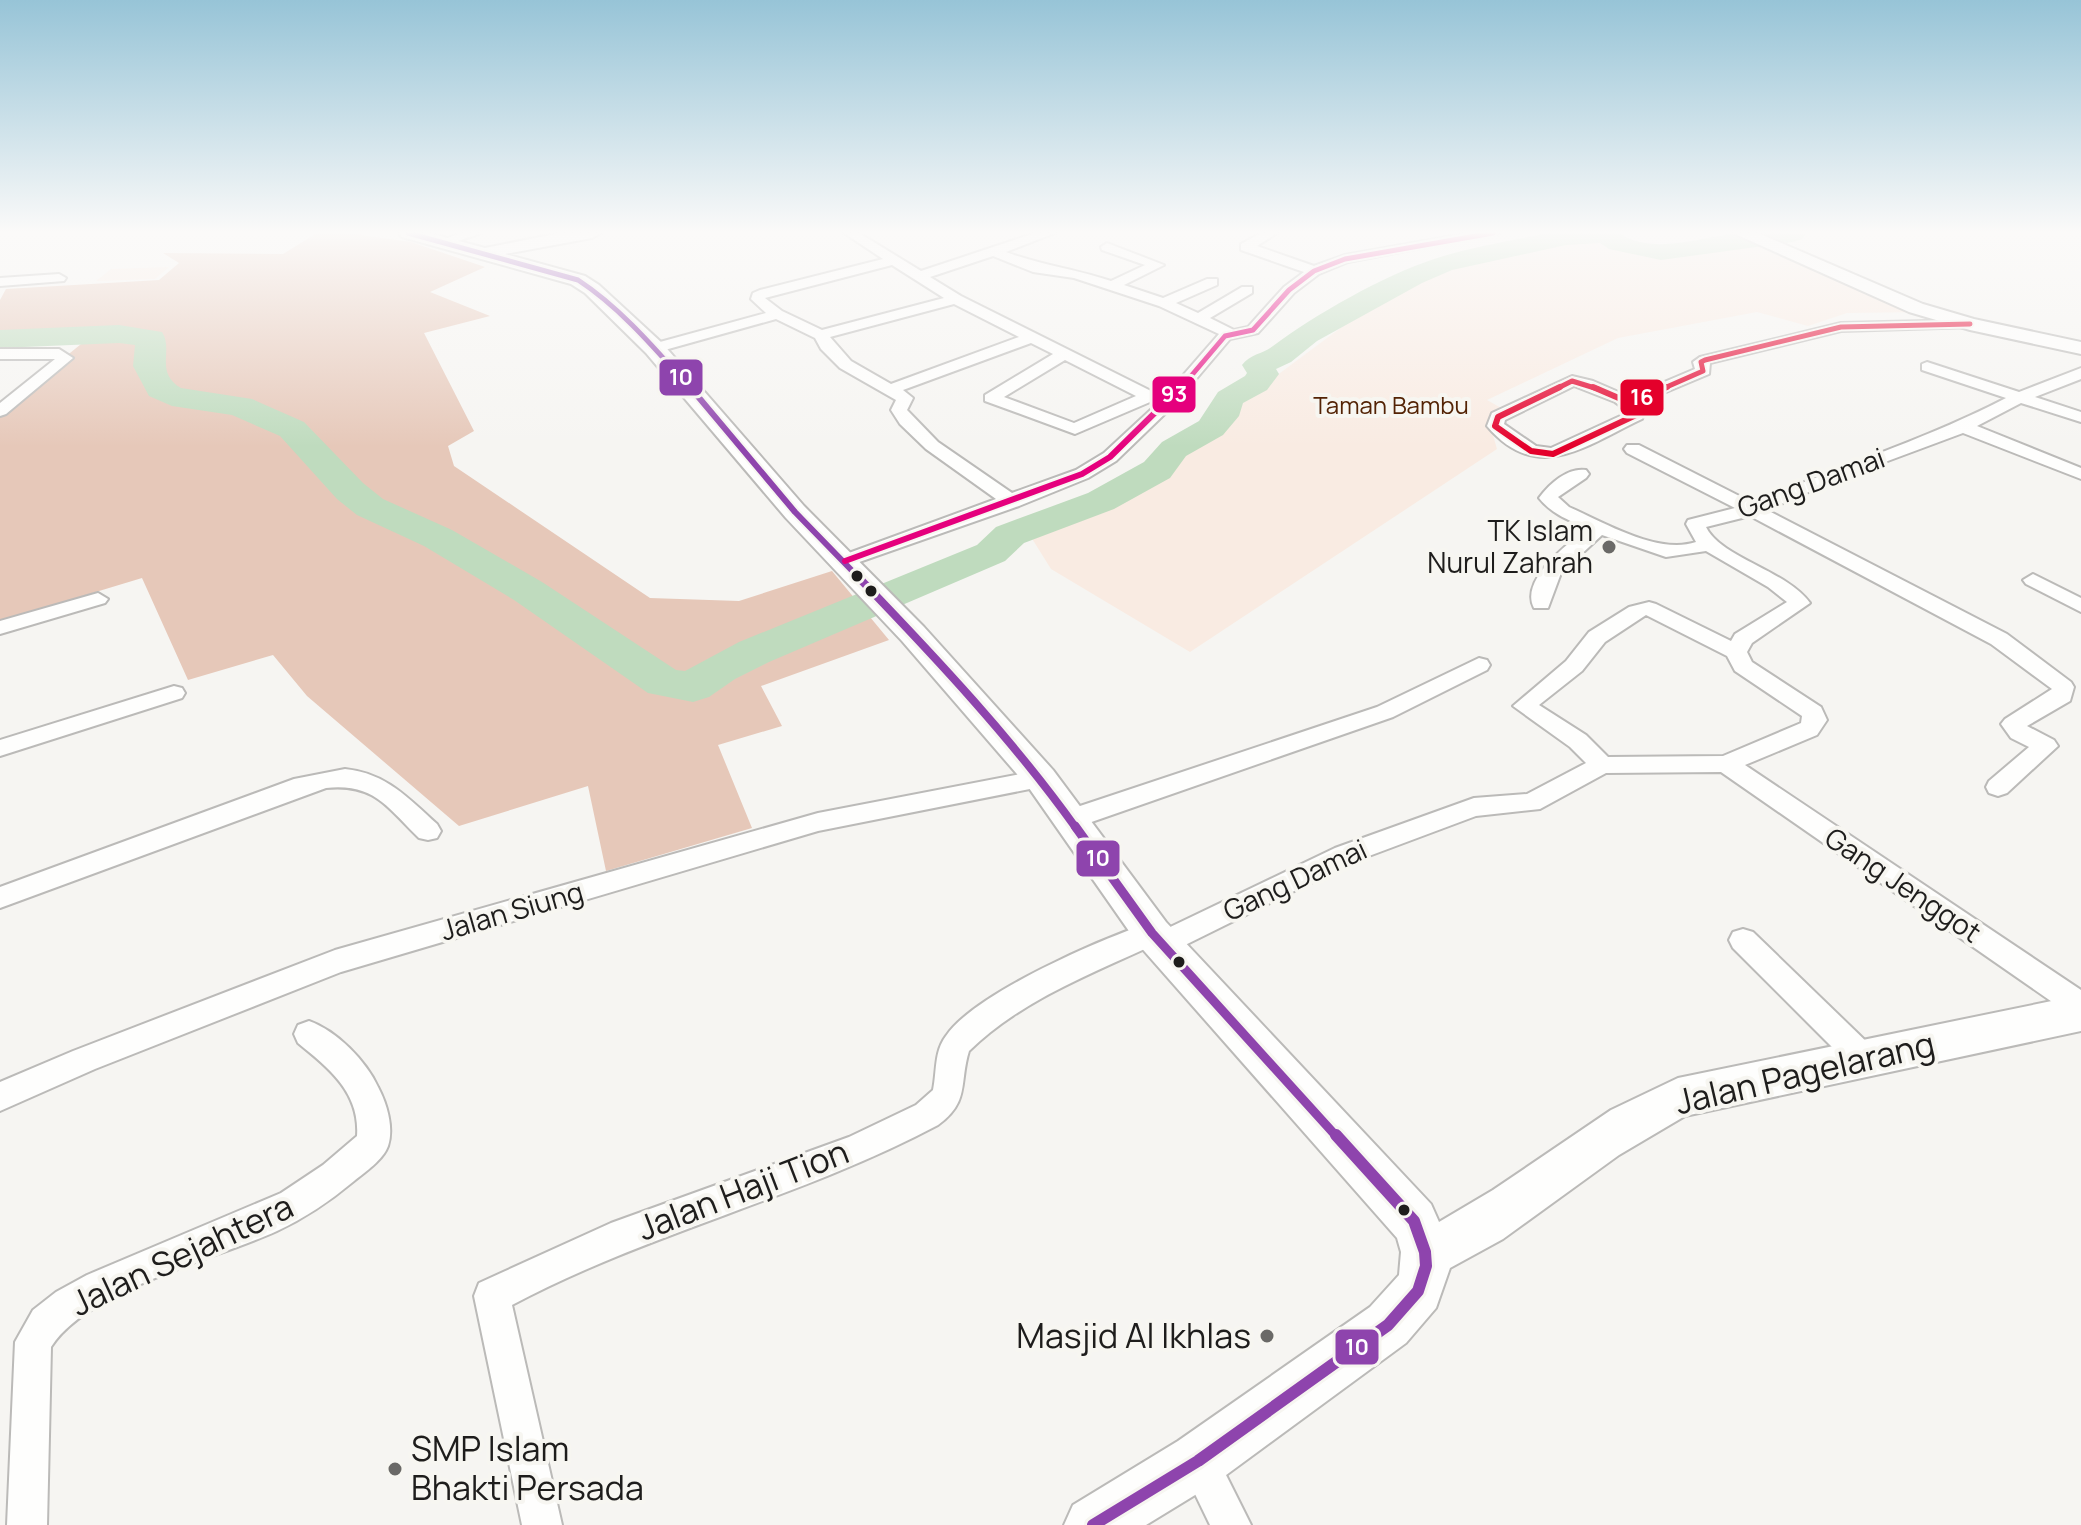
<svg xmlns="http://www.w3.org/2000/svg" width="2081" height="1525" font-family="Manrope,sans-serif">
<rect width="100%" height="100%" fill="#f6f5f2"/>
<!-- green -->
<g fill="#f9ebe2">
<path d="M 1578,239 L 1649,255 L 1749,239 L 1923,312 L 1847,313 L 1808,326 L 1757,312 L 1618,338 L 1487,400 L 1503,409 L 1488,418 L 1497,449 L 1190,652 L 1051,569 L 1031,537 L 1095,511 L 1362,312 L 1456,259 Z"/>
<path d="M 169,267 L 155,279 L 96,281 L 111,269 Z"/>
</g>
<!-- forest -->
<path fill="#e6c8b9" d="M 317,233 L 347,233 L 411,242 L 485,267 L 430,292 L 490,316 L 424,333 L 474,431 L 448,446 L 454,466 L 650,598 L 739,601 L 832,571 L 889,640 L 761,686 L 782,726 L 718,745 L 752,828 L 606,871 L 588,786 L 459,826 L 307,696 L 273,655 L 188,680 L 142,578 L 0,621 L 0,410 L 86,340 L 0,339 L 0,300 L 6,289 L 159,280 L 179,263 L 163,253 L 283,254 Z"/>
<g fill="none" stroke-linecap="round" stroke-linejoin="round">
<!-- river -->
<path fill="#bfdbbe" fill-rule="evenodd" d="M 1548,233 L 1619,233 C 1654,257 1705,235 1743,233 C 1763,232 1786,232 1806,234 L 1802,239 L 1793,242 L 1661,260 L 1609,249 L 1600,243 L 1566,245 L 1452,270 L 1422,283 L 1317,341 L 1291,362 L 1276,369 L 1279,374 L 1267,390 L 1243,403 L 1239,416 L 1223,435 L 1186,456 L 1170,478 L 1114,509 L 1024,543 L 1005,561 L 769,662 L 735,679 L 709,697 L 693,702 L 648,693 L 514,600 L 424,546 L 357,515 L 337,499 L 280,436 L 232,415 L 172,406 L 149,396 L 133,366 L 135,345 L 119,343 L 0,348 L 0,330 L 119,325 L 162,332 C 174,350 154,372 181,388 L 252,399 L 304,422 L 363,483 L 383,499 L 452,530 L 542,582 L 676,670 L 685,671 L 739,642 L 977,545 L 996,527 L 1088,493 L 1144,462 L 1162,442 L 1199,421 L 1218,392 L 1245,376 L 1247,373 L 1242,365 C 1250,354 1263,354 1273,346 C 1316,314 1383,276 1434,259 C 1470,247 1510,241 1548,233 Z"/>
<!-- street casing -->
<g stroke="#bbbab8" stroke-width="4">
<g id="street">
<path d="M 460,233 L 481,233 L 444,246 L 438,242 Z"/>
<path d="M 844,233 L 859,233 L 921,271 L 1035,233 L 1055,233 L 1006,252 C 1040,265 1075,269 1111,281 L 1145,265 L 1102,250 L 1101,247 L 1107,243 L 1164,265 L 1124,285 L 1163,298 L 1207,279 L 1217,279 L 1217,285 L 1176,303 L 1198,313 L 1242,287 L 1252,287 L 1252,293 L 1210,318 L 1234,330 L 1248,327 L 1284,287 L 1304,272 L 1241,250 L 1241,244 L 1261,233 L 1277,233 L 1257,246 L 1314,266 L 1345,255 L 1469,233 L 1499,233 L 1348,262 L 1319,274 L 1294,293 L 1258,333 L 1230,339 L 1174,405 L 1116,461 L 1088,478 L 1019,506 L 845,567 L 835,561 L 838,557 L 996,499 L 926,449 L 900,424 L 891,410 L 896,400 L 840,368 L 821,349 L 815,338 L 776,319 L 654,353 L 646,348 L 649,345 L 766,313 L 751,299 L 753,293 L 760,290 L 883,259 ZM 993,256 L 1033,272 L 1074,278 L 1159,306 L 1219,334 L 1165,396 L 1155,393 L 961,296 L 930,277 ZM 892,265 L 944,298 L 822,330 L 782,311 L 765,298 ZM 954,304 L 1019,337 L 891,384 L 851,361 L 830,337 ZM 1031,343 L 1053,354 L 985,395 L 985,401 L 1075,434 L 1150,402 L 1157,404 L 1104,453 L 1076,470 L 1012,493 L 938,442 L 907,410 L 913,398 L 903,390 ZM 1065,360 L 1136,396 L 1074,423 L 1004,397 Z"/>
<path d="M 59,274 L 66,278 L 64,281 L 0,286 L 0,278 Z"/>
<path d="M 1970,320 L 1977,324 L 1975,327 L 1841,331 L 1710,363 L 1709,374 L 1640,403 L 1646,409 L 1642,419 C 1586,445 1538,486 1487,426 L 1492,413 L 1572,376 L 1593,381 L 1623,394 L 1636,394 L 1695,369 L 1693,362 L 1700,357 L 1841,323 ZM 1574,386 L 1615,402 L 1629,412 L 1551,448 L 1536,446 L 1504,424 L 1505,420 Z"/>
<path d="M 0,349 L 59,349 L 73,358 L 6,414 L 0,416 L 0,403 L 55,359 L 0,359 Z"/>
<path d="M 1927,362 L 2019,392 L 2081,368 L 2081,379 L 2035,397 L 2081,412 L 2081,422 L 2021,403 L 1977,426 L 2081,468 L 2081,479 L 1963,433 L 1834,481 L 1767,510 L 2007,634 L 2071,682 L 2074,687 L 2070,701 L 2027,726 L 2054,740 L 2058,746 L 2007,793 L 1998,796 L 1989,793 L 1986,787 L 1989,781 L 2029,747 L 2011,738 L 2001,724 L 2005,719 L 2052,689 L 1991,644 L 1750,516 L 1706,527 C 1721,558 1786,570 1810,603 L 1752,643 L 1747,652 L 1752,662 L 1821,707 L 1827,720 L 1817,735 L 1745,765 L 2081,990 L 2081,1018 L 2071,1015 L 1721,772 L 1606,773 L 1540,809 L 1476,816 L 1353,862 L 1171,952 L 1161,955 L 1151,952 L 1149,947 C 1086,976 1019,1002 969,1051 C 959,1083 970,1102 938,1125 C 801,1198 649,1232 512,1305 L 562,1525 L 522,1525 L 474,1296 L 479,1283 L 611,1223 L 849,1137 L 916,1105 L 933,1090 C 937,1071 934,1052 946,1036 C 975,993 1101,939 1152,922 L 1162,925 L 1164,930 L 1335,848 L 1474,798 L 1527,794 L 1586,763 L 1570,747 L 1513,706 L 1566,661 L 1589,632 L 1629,607 L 1649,602 L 1656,604 L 1731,641 L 1735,634 L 1787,602 L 1768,587 L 1706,551 L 1666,557 L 1602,535 L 1561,573 L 1548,608 L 1534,608 C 1519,580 1568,544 1587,528 C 1568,520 1552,514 1539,498 C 1549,484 1568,467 1586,470 L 1589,474 L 1586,478 L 1558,497 L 1569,507 C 1603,522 1658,555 1696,542 L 1686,524 L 1688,520 L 1735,508 L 1627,453 L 1624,449 L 1627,445 L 1639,445 L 1753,503 C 1837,467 1925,440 2006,398 L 1922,370 L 1922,364 ZM 1646,615 L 1727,656 L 1735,671 L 1802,716 L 1801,723 L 1723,756 L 1608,757 L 1586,735 L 1539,705 L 1582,671 L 1605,642 Z"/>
<path d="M 2033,574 L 2081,598 L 2081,612 L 2026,584 L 2023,580 Z"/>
<path d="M 98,593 L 108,599 L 105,603 L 0,634 L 0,621 Z"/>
<path d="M 1479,658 L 1487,660 L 1490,665 L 1487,670 L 1393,717 L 1080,826 L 1071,828 L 1062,826 L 1058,819 L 1062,812 L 1377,707 Z"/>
<path d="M 174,686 L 182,688 L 185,693 L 182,698 L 0,756 L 0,740 Z"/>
<path d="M 345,769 C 386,773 408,798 437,824 L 441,831 L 437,838 L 428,840 L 419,838 C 387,807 374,783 326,788 L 0,908 L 0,887 L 294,779 Z"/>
<path d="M 1041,770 L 1050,773 L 1053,779 L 1050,785 L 818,831 L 341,972 L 95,1069 L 0,1111 L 0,1082 L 73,1051 L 335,950 L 818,813 Z"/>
<path d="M 1743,929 L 1753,932 L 1874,1049 L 1878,1058 L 1874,1067 L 1863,1071 L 1852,1067 L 1733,948 L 1729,940 L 1733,932 Z"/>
<path d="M 309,1021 C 337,1031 366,1061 378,1087 C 387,1104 394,1128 388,1146 C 383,1160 365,1172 354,1181 C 330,1201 305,1218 277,1231 C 216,1259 87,1290 51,1347 L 47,1525 L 7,1525 L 15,1342 L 33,1310 L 56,1292 L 87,1275 L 281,1193 L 323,1165 L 357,1136 C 360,1093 330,1069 298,1043 L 294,1034 L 298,1025 Z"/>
<path d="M 1198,1442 L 1212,1447 L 1251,1525 L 1210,1525 L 1179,1461 L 1184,1447 Z"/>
</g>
</g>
<!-- secondary casing -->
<g stroke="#bbbab8" stroke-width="4">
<g id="secondary">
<path d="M 399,233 L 429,233 L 485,248 L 560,233 L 601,233 L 592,238 L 505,254 L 585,276 L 599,285 L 662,343 L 804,506 L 924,627 L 1053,770 L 1166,922 L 1431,1204 L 1439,1222 L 1493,1190 L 1611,1110 L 1678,1078 L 2081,995 L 2081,1031 L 1685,1116 L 1619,1155 L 1503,1239 L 1450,1268 L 1436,1308 L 1406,1343 L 1218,1481 L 1146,1525 L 1064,1525 L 1073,1505 L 1178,1441 L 1370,1307 L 1399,1275 L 1401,1252 L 1397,1238 L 1138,944 L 1029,788 L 902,641 L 786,518 L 646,353 L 585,293 L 571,284 L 402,237 Z"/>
<path d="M 1733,233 L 1758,233 L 1923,304 L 1974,319 L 2081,342 L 2081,354 L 1970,330 L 1909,312 Z"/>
</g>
</g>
<!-- street -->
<use href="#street" fill="#fefefd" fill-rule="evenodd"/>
<!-- secondary -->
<use href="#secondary" fill="#fefefd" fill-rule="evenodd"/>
<!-- bus-1-far4 casing -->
<g stroke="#f7f6f1" stroke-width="9">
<path id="bus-1-far4" d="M 408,233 L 578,280 C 621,308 657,351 691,389"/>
</g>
<!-- bus-1-far3 casing -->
<g stroke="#f7f6f1" stroke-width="10">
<path id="bus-1-far3" d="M 690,387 L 795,512 L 864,583"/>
</g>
<!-- bus-1-far2 casing -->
<g stroke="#f7f6f1" stroke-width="14">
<path id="bus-1-far2" d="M 862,581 C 937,659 1013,740 1076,828"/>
</g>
<!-- bus-1-far1 casing -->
<g stroke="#f7f6f1" stroke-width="15">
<path id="bus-1-far1" d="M 1075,826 L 1152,933 L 1337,1137"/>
</g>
<!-- bus-1 casing -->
<g stroke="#f7f6f1" stroke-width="18">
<path id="bus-1" d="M 1093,1525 L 1198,1461 L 1388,1325 L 1418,1291 L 1426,1266 L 1425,1252 L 1414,1221 L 1336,1135"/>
</g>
<!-- bus-2-far1 casing -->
<g stroke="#f7f6f1" stroke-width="9">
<g id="bus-2-far1">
<path d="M 1556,389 L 1572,381 L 1598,389"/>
<path d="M 1662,389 L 1703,371 L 1701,362 L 1705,360 L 1841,327 L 1970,324"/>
</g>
</g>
<!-- bus-2 casing -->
<g stroke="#f7f6f1" stroke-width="10">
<g id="bus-2">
<path d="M 1560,387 L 1498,417 L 1495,426 L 1531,451 L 1553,454 L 1636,415 L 1638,409 L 1621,399"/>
<path d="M 1593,387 L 1621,399"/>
<path d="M 1621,399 L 1638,399 L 1667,387"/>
</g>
</g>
<!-- bus-3-far1 casing -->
<g stroke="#f7f6f1" stroke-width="9">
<path id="bus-3-far1" d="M 1180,389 L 1225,336 L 1253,330 L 1289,290 L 1314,271 L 1345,259 L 1493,233"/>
</g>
<!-- bus-3 casing -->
<g stroke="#f7f6f1" stroke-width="10">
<path id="bus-3" d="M 845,561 L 1082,474 L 1110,457 L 1181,387"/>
</g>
<!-- bus-1-far4 -->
<use href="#bus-1-far4" stroke="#8e44ad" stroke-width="5"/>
<!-- bus-1-far3 -->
<use href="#bus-1-far3" stroke="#8e44ad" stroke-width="6"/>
<!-- bus-1-far2 -->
<use href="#bus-1-far2" stroke="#8e44ad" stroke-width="8"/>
<!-- bus-1-far1 -->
<use href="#bus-1-far1" stroke="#8e44ad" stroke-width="9"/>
<!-- bus-1 -->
<use href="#bus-1" stroke="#8e44ad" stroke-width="12"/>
<!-- bus-2-far1 -->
<use href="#bus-2-far1" stroke="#e4002b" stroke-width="5"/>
<!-- bus-2 -->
<use href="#bus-2" stroke="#e4002b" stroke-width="6"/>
<!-- bus-3-far1 -->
<use href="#bus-3-far1" stroke="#e5007d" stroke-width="5"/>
<!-- bus-3 -->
<use href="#bus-3" stroke="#e5007d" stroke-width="6"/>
</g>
<!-- sky -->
<linearGradient id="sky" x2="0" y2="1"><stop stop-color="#97c4d7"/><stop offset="0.52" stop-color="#fbfaf9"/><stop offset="1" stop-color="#fbfaf9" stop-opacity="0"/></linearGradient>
<rect width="2081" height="447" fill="url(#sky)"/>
<!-- markers -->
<g fill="#6a6967" stroke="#f7f6f1" stroke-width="3">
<circle cx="1609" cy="547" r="8"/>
<circle cx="1267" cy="1336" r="8"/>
<circle cx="395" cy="1469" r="8"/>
</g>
<g fill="#1e1d1c" stroke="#f7f6f1" stroke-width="3">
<circle cx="857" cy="576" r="7"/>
<circle cx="871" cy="591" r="7"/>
<circle cx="1179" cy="962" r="7"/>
<circle cx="1404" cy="1210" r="7"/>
</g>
<g text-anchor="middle" stroke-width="8" stroke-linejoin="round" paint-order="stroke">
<!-- far-park labels -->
<g font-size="24" fill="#532305" stroke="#f7f6f1">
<text x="1391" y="414">Taman Bambu</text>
</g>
<!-- street labels -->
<g font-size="28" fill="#1e1d1c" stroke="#f7f6f1">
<text transform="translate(1811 483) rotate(-20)" y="10">Gang Damai</text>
<text transform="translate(1295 880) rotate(-25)" y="10">Gang Damai</text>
<text transform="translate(1903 885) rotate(34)" y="10">Gang Jenggot</text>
<text transform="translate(512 911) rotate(-16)" y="10">Jalan Siung</text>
</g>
<!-- poi labels -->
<g font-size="28" fill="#1e1d1c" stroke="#f7f6f1" text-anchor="end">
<text x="1593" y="541">TK Islam<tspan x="1593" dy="32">Nurul Zahrah</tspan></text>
</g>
<!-- near-street labels -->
<g font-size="34" fill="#1e1d1c" stroke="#f7f6f1">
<text transform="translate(1805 1073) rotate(-13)" y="12">Jalan Pagelarang</text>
<text transform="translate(743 1190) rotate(-21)" y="12">Jalan Haji Tion</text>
<text transform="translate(182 1255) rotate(-25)" y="12">Jalan Sejahtera</text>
</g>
<!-- near-poi labels -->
<g font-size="34" fill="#1e1d1c" stroke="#f7f6f1" text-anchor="end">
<text x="1251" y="1348">Masjid Al Ikhlas</text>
<text x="411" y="1461" text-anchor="start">SMP Islam<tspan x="411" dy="39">Bhakti Persada</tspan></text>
</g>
</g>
<g stroke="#f7f6f1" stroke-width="3">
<rect x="658" y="358" width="46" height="39" rx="8" fill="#8e44ad"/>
<rect x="1151" y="375" width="46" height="39" rx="8" fill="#e5007d"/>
<rect x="1619" y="378" width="46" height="39" rx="8" fill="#e4002b"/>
<rect x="1075" y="839" width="46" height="39" rx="8" fill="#8e44ad"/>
<rect x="1334" y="1328" width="46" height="38" rx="8" fill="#8e44ad"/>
</g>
<g font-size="22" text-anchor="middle" font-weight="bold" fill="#fff">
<text x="681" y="385">10</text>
<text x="1174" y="402">93</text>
<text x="1642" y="405">16</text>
<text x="1098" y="866">10</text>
<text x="1357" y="1355">10</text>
</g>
</svg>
